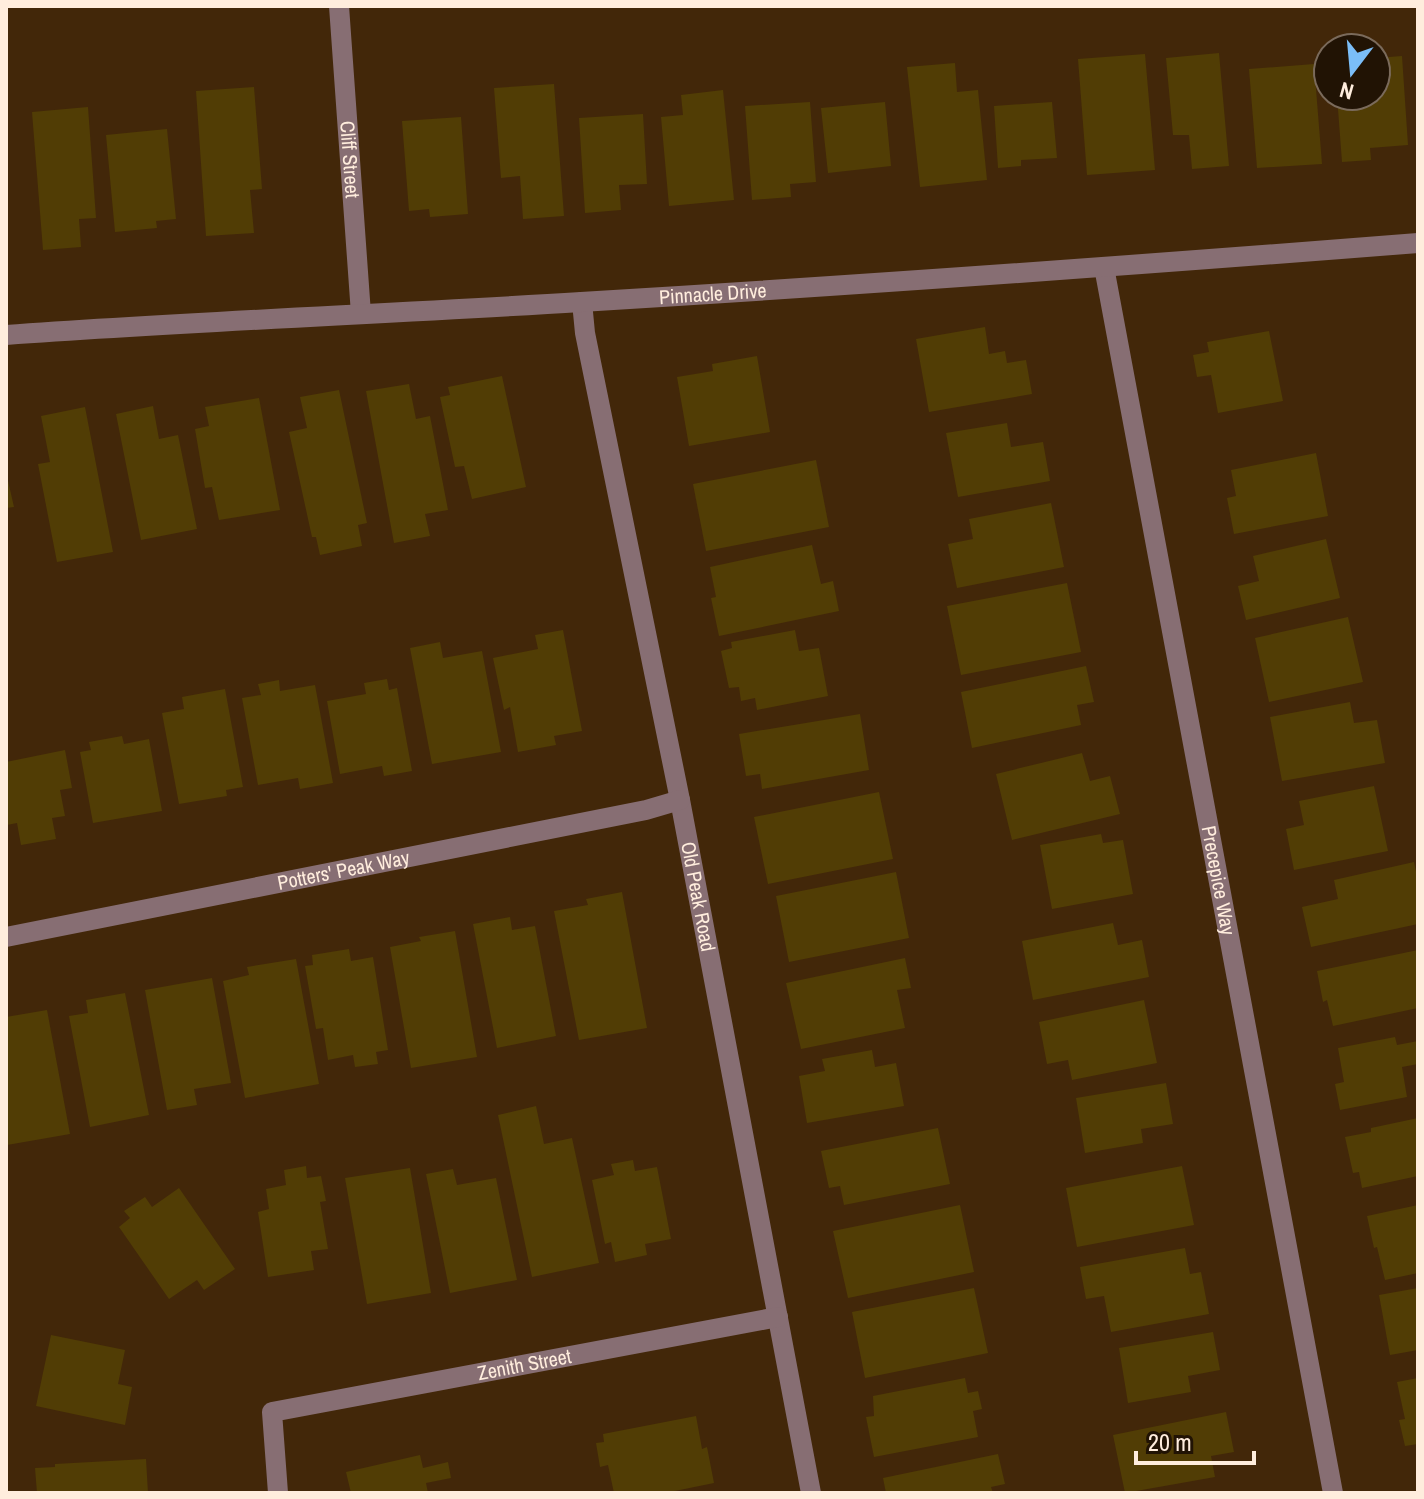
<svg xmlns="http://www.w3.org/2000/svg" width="1424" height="1499" font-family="'Archivo Narrow',sans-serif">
<rect width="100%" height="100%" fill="#422709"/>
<!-- building -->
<g fill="#513d05">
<path d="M 1219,53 L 1229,166 L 1192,169 L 1189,135 L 1173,135 L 1166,58 Z"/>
<path d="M 1145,54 L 1155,170 L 1087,175 L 1078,59 Z"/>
<path d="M 1402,56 L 1408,145 L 1370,148 L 1371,160 L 1342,162 L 1337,96 L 1376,96 L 1376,58 Z"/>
<path d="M 955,63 L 957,92 L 978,90 L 987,180 L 920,187 L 907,67 Z"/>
<path d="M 1314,64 L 1322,164 L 1257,168 L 1249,69 Z"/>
<path d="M 554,84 L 564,216 L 523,219 L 520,176 L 501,178 L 494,88 Z"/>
<path d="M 254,87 L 262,189 L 250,190 L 254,233 L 206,236 L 196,91 Z"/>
<path d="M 723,90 L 734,200 L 669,206 L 661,117 L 683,115 L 681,95 Z"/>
<path d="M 810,102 L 816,182 L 790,184 L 791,197 L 752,200 L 745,106 Z"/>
<path d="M 885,102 L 891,166 L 828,173 L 821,108 Z"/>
<path d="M 1052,102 L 1057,158 L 1021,160 L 1021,166 L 998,168 L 994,106 Z"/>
<path d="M 88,107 L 96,218 L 79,219 L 81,247 L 43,250 L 32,112 Z"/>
<path d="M 643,114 L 647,184 L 619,185 L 621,210 L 585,213 L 579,118 Z"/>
<path d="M 461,117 L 468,214 L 430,217 L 429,209 L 409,211 L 402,121 Z"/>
<path d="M 167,129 L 176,219 L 156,221 L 157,228 L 115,232 L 106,135 Z"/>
<path d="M 985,327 L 989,354 L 1005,351 L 1007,363 L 1026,360 L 1032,394 L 929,412 L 916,339 Z"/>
<path d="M 1269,331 L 1283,401 L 1218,413 L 1211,375 L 1197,377 L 1193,355 L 1209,352 L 1207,342 Z"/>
<path d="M 757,356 L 770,432 L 689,446 L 677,377 L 713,371 L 712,364 Z"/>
<path d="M 502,376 L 526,487 L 472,499 L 464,466 L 455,467 L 440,397 L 450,395 L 448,387 Z"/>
<path d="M 409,384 L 416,419 L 430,416 L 448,510 L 425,514 L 430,536 L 394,543 L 366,391 Z"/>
<path d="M 339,390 L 367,523 L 358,525 L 362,546 L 320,555 L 316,537 L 312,537 L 289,432 L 307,428 L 300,397 Z"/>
<path d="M 259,398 L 280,510 L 219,520 L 212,487 L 205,488 L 195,429 L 209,426 L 205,407 Z"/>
<path d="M 153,406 L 159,439 L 178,435 L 197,529 L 141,540 L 116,414 Z"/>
<path d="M 85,407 L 113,552 L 57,562 L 38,464 L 50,462 L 41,416 Z"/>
<path d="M 1007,423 L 1011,447 L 1043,442 L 1050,481 L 958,497 L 946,433 Z"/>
<path d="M 1316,453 L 1328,516 L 1234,534 L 1227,498 L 1236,496 L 1231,470 Z"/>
<path d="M 816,460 L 829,527 L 706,551 L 693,484 Z"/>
<path d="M 6,472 L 14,507 L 6,508 Z"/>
<path d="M 1051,503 L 1064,567 L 957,588 L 948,544 L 973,539 L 969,519 Z"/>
<path d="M 1326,539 L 1340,598 L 1246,620 L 1238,586 L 1259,581 L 1253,556 Z"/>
<path d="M 812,545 L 821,584 L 833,581 L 839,611 L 719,636 L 711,598 L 716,597 L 710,567 Z"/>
<path d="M 1067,583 L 1081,652 L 961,675 L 947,606 Z"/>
<path d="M 1348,617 L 1363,682 L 1269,702 L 1255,638 Z"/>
<path d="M 563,630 L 582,731 L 554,736 L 556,745 L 518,752 L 510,707 L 504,710 L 493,658 L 538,649 L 535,635 Z"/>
<path d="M 795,630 L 799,651 L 819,648 L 828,696 L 757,710 L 755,698 L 741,701 L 739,687 L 729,688 L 721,651 L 732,648 L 731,642 Z"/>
<path d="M 440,642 L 443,658 L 482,651 L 501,752 L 432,764 L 410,648 Z"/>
<path d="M 1086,666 L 1094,702 L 1077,705 L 1081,725 L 972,748 L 961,692 Z"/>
<path d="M 387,679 L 389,690 L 397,688 L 412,771 L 384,776 L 382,766 L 340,774 L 327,701 L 366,694 L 364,683 Z"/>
<path d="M 279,680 L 280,691 L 315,685 L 333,783 L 300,789 L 298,778 L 258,785 L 242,698 L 261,695 L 258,684 Z"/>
<path d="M 225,689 L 243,787 L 226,790 L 227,796 L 179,804 L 162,713 L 184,709 L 182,697 Z"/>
<path d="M 1350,702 L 1354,723 L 1377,720 L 1385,763 L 1282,781 L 1270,717 Z"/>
<path d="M 860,714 L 869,770 L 762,789 L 760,774 L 746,776 L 739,734 Z"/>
<path d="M 122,736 L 124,744 L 149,739 L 162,811 L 93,823 L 80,752 L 91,750 L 89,742 Z"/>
<path d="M 65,750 L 72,788 L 60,790 L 65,816 L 52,818 L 56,839 L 21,845 L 17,823 L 7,825 L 6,822 L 6,762 Z"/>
<path d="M 1082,753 L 1090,781 L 1110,776 L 1120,814 L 1012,840 L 996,774 Z"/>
<path d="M 1374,786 L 1388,851 L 1294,870 L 1286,829 L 1304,825 L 1299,801 Z"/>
<path d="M 879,792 L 893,859 L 768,884 L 754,817 Z"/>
<path d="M 1101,834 L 1103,843 L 1123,840 L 1133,894 L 1052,909 L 1040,845 Z"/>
<path d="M 1414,862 L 1418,881 L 1418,924 L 1311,947 L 1302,907 L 1338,899 L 1334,880 Z"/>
<path d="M 896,872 L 909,938 L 789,962 L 776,896 Z"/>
<path d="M 622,892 L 647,1028 L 579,1040 L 554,911 L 588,905 L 586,899 Z"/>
<path d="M 510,917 L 512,930 L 535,926 L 556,1036 L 497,1048 L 473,924 Z"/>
<path d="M 1113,923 L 1118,945 L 1142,940 L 1149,977 L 1033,1000 L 1022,941 Z"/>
<path d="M 455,931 L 477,1057 L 411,1068 L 390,947 L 421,941 L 419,937 Z"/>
<path d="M 349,949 L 351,961 L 373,957 L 388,1050 L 376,1052 L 378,1064 L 355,1067 L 353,1055 L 328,1060 L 323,1028 L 316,1029 L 305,966 L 313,965 L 312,955 Z"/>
<path d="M 1418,950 L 1418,1008 L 1333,1026 L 1327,1000 L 1323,1002 L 1317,971 Z"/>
<path d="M 905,958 L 911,988 L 897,990 L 905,1028 L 801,1049 L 786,983 Z"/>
<path d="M 296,959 L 319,1084 L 245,1098 L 223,981 L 249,975 L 247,967 Z"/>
<path d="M 212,978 L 231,1083 L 194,1089 L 197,1105 L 167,1110 L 145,990 Z"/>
<path d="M 125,993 L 149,1115 L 90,1127 L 69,1016 L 88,1013 L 86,1000 Z"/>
<path d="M 1144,1000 L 1157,1063 L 1072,1080 L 1068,1060 L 1047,1064 L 1039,1022 Z"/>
<path d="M 47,1010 L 70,1134 L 7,1145 L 6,1017 Z"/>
<path d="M 1395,1037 L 1397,1045 L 1418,1041 L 1418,1064 L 1402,1067 L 1407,1097 L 1340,1110 L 1335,1084 L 1344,1082 L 1338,1048 Z"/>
<path d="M 872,1050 L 875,1067 L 896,1063 L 904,1106 L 807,1123 L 799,1076 L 825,1071 L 822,1059 Z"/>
<path d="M 1166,1083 L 1173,1124 L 1141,1129 L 1143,1143 L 1085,1153 L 1076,1098 Z"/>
<path d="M 536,1106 L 544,1144 L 572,1138 L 599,1263 L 532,1277 L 498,1115 Z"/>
<path d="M 1418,1118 L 1418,1176 L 1362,1188 L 1359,1172 L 1353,1173 L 1345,1137 L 1371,1132 L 1371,1128 Z"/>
<path d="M 938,1128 L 950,1184 L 844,1205 L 840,1186 L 829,1188 L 821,1151 Z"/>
<path d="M 633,1160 L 635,1171 L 657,1167 L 671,1239 L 645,1244 L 647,1255 L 615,1262 L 611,1242 L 605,1244 L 592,1180 L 614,1175 L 611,1164 Z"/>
<path d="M 306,1166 L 307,1178 L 321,1176 L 326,1201 L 320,1202 L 328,1249 L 311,1251 L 314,1270 L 268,1277 L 258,1212 L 269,1209 L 266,1189 L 286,1185 L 284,1170 Z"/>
<path d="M 1182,1166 L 1194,1225 L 1077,1247 L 1066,1188 Z"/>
<path d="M 410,1168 L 431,1293 L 367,1304 L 345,1178 Z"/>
<path d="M 453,1169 L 457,1185 L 496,1178 L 517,1280 L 450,1293 L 426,1174 Z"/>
<path d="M 179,1188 L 235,1269 L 204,1290 L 197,1280 L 169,1299 L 119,1227 L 130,1218 L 124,1211 L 145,1197 L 152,1207 Z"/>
<path d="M 960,1205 L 974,1272 L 848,1298 L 833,1231 Z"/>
<path d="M 1418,1205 L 1418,1273 L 1385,1280 L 1377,1247 L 1374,1248 L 1367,1216 Z"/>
<path d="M 1185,1248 L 1190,1274 L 1201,1272 L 1209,1314 L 1111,1332 L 1104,1296 L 1086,1299 L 1080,1267 Z"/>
<path d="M 974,1288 L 988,1353 L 865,1378 L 852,1312 Z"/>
<path d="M 1418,1288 L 1418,1350 L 1390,1355 L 1379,1295 Z"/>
<path d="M 1213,1332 L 1220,1370 L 1188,1376 L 1191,1392 L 1128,1403 L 1119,1348 Z"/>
<path d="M 51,1335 L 125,1350 L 118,1384 L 132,1387 L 125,1425 L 36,1406 Z"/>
<path d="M 965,1378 L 968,1393 L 978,1391 L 982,1409 L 973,1411 L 978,1437 L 874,1457 L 866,1417 L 874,1416 L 873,1396 Z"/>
<path d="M 1418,1378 L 1418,1444 L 1405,1446 L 1399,1420 L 1405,1419 L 1397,1382 Z"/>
<path d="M 1226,1412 L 1234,1452 L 1211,1456 L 1215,1477 L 1125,1493 L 1113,1435 Z"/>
<path d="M 696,1416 L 702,1449 L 707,1447 L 714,1483 L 665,1493 L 614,1493 L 608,1465 L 600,1467 L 596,1443 L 604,1442 L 603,1434 Z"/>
<path d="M 998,1454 L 1005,1484 L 991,1487 L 993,1493 L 886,1493 L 883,1478 Z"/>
<path d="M 420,1455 L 423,1468 L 448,1462 L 451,1478 L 426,1483 L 428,1493 L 351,1493 L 346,1472 Z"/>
<path d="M 146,1459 L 148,1493 L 37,1493 L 35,1468 L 55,1467 L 55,1464 Z"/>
</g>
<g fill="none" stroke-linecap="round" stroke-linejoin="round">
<!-- minor -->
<g stroke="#876e73" stroke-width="20">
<path id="s1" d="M 339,6 L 361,314"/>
<path id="s2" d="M 1104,267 L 1333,1493"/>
<path id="s3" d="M 582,302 L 585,333 L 680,800 L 811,1493"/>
<path id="s4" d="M 6,335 C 198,321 389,314 581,302 C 860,285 1139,265 1418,243"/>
<path id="s5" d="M 6,937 L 646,810 L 680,800"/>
<path id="s6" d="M 278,1493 L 272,1412 L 778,1317"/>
</g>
</g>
<g text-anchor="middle" stroke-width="8" stroke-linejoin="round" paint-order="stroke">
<!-- street labels -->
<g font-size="20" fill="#ffeddd" stroke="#211304">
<text dy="7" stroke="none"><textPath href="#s1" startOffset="154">Cliff Street</textPath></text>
<text dy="7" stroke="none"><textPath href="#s4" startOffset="708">Pinnacle Drive</textPath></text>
<text dy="7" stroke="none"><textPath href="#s5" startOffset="344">Potters' Peak Way</textPath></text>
<text dy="7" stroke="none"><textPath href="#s2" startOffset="624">Precepice Way</textPath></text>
<text dy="7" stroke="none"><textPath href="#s3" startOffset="606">Old Peak Road</textPath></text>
<text dy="7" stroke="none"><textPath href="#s6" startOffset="338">Zenith Street</textPath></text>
</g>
</g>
<!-- border -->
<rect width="1424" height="1499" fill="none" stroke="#ffeddd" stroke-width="16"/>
<!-- north arrow -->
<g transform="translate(1352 72) rotate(196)"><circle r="38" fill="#211304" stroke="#7a6a5b" stroke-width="2"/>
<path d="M0-6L14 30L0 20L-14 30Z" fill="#7bbef8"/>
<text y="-12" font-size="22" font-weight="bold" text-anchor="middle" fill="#ffeddd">N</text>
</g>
<!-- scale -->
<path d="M1136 1451v12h118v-12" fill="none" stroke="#ffeddd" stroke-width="4"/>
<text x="1148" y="1451" font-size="24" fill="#ffeddd" stroke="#211304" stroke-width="6" paint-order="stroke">20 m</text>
</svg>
